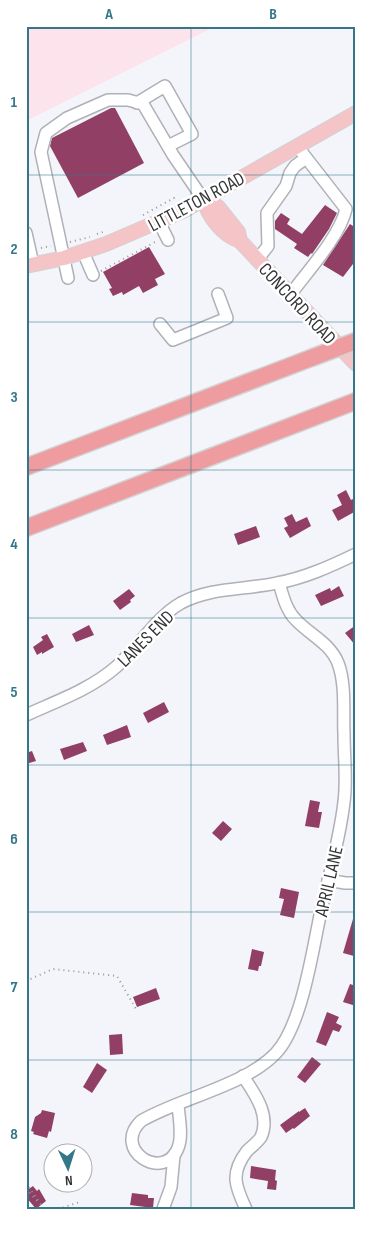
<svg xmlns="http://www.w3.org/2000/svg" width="382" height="1235" font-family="'Sofia Sans Condensed',sans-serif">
<rect width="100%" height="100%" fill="#f3f5fb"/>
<!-- commercial -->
<path fill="#fde3ec" d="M 26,26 L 216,26 L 26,121 Z"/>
<!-- building -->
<g fill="#923f65">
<path d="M 111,108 L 115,108 L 144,163 L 78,198 L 50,146 L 52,138 Z"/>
<path d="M 325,205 L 337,213 L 329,229 L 312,254 L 311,253 L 308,257 L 294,248 L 297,244 L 275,229 L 275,221 L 281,213 L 290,219 L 287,224 L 302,234 Z"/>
<path d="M 350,224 L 356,228 L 356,260 L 343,277 L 323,265 Z"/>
<path d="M 149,247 L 165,274 L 155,279 L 158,285 L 143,293 L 139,286 L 123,295 L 122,292 L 113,296 L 109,289 L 112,288 L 103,272 Z"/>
<path d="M 346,490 L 351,500 L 353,499 L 356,504 L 356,511 L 338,521 L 332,510 L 342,505 L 337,495 Z"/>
<path d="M 292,514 L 296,522 L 307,517 L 311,526 L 290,538 L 284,528 L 288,526 L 284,518 Z"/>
<path d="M 256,526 L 260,537 L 238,545 L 234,534 Z"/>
<path d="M 339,586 L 344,596 L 321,606 L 315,595 L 330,588 L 331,591 Z"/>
<path d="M 129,589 L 135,596 L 130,600 L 131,602 L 120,610 L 113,601 Z"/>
<path d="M 89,625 L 94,635 L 76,642 L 72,634 Z"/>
<path d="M 356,625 L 356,646 L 345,633 Z"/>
<path d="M 47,634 L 54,647 L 42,654 L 42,652 L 37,655 L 33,647 L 43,640 L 41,637 Z"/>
<path d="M 164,702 L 169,712 L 148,723 L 143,713 Z"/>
<path d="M 127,725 L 131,737 L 107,745 L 103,735 Z"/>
<path d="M 83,742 L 87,751 L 64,760 L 60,749 Z"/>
<path d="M 32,751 L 36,761 L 26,764 L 26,753 Z"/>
<path d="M 310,800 L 320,802 L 318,812 L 322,812 L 319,828 L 305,826 Z"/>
<path d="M 223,821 L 232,829 L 221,841 L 212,833 Z"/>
<path d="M 281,888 L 299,892 L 294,918 L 280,915 L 284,899 L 279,898 Z"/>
<path d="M 353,919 L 356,919 L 354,956 L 343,953 Z"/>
<path d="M 252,949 L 264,952 L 261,966 L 259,966 L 258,971 L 248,969 Z"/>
<path d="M 350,984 L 356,986 L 356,1006 L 343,1002 Z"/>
<path d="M 156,988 L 160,999 L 137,1007 L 133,997 Z"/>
<path d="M 327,1012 L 339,1017 L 336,1023 L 342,1026 L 339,1032 L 333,1030 L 326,1046 L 316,1042 Z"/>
<path d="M 122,1034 L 123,1054 L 110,1055 L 109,1035 Z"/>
<path d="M 312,1057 L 321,1064 L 305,1083 L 297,1077 Z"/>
<path d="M 97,1063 L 107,1070 L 92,1093 L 83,1087 Z"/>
<path d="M 305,1108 L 310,1116 L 294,1129 L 293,1128 L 286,1133 L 280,1125 L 299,1111 L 299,1112 Z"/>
<path d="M 42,1110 L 55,1113 L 51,1132 L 49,1131 L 47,1138 L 33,1134 L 34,1132 L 31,1131 L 35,1117 L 41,1113 Z"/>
<path d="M 251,1166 L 276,1170 L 275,1180 L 277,1181 L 276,1190 L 267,1189 L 268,1181 L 250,1178 Z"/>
<path d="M 33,1186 L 37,1191 L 39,1189 L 46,1201 L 36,1209 L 26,1197 L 26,1191 Z"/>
<path d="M 132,1193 L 148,1195 L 148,1198 L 154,1198 L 153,1208 L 130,1205 Z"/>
</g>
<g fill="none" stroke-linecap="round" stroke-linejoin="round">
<!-- minor casing -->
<g stroke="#afb1b7" stroke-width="14">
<g id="minor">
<path d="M 137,103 L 165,86 L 192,134 L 168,146"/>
<path d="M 159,222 L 168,240"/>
<path d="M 26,233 L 33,264"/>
<path d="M 83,252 L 93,275"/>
<path d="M 257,260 L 268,246 L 267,213 L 286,186 L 290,173 L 295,166 L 306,158"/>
<path d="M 68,278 L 41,152 L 46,133 L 67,118 L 108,100 L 128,100 L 143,104 L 173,155 L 203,199"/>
<path d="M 290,295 C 307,272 340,236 346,209 L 297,146"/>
<path d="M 160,324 L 173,340 L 227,318 L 218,294"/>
<path d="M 26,715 C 57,701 91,689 116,667 C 139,647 155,618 181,603 C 211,587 245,590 277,583 C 305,578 331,566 356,554"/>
<path d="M 328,880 L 345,883 L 356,883"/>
<path d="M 243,1076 C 254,1093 271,1115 261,1137 C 258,1142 251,1147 247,1151 C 230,1173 235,1186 246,1209"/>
<path d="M 178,1105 C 179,1118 183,1136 178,1148 C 164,1183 111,1150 141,1121 C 180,1098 245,1086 276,1053 C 303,1024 313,946 322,906 C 330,872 340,837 344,802 C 347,780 344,757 344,734 C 343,712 346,684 338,663 C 330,643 310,635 296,620 C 286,610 283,596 279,583"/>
<path d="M 163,1209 L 171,1187 L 174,1155"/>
</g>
</g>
<!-- major casing -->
<g stroke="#d2d2d3" stroke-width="16">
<g id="major">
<path d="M 203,199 C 209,217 222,235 240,241 L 356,364"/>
<path d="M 203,199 L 218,207 L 238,232 L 240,241"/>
<path d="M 26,266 L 64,258 L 106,244 L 183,211 L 356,113"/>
</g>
</g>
<!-- highway casing -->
<g stroke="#d2d2d3" stroke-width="19">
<g id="highway">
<path d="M 26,467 L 311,358"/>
<path d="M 26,528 L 356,401"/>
</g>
</g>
<!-- path -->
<g stroke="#97999d" stroke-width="2" stroke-dasharray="1 4" stroke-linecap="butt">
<path d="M 143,215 L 174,198 L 176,201"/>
<path d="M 97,234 L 106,231"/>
<path d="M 70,242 L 90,237"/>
<path d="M 41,248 L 51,246"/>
<path d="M 101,271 L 157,241"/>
<path d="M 26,981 L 53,969 L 117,976 L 136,1009"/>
<path d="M 26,1183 L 44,1209"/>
<path d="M 26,1189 L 39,1203"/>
<path d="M 58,1209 L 80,1202"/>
</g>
<!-- minor -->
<use href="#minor" stroke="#fff" stroke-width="11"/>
<!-- major -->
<use href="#major" stroke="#f5c4c6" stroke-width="14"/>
<!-- highway -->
<use href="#highway" stroke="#ef9ca0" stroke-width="16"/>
<!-- highway-bridge casing -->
<g stroke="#d2d2d3" stroke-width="19" stroke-linecap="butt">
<path id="highway-bridge" d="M 311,358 L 356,341"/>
</g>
<!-- highway-bridge -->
<use href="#highway-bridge" stroke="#ef9ca0" stroke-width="16"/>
</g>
<!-- grid -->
<path fill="none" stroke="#357789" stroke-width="1" stroke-opacity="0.55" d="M 191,26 L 191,1209M 26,175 L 356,175M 26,322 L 356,322M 26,470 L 356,470M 26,618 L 356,618M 26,765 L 356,765M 26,912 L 356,912M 26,1060 L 356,1060"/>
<g text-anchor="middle" stroke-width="5" stroke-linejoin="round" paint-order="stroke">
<!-- street labels -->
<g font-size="19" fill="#333436" stroke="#fff">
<text transform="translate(196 201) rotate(-28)" y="7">LITTLETON ROAD</text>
<text transform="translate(298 303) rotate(47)" y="7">CONCORD ROAD</text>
<text transform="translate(145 638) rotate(-45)" y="7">LANES END</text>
<text transform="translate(328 881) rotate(-77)" y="7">APRIL LANE</text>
</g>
</g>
<!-- border -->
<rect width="382" height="1235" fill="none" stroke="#ffffff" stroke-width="55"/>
<!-- north arrow -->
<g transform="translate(68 1168) rotate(176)"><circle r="24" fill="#ffffff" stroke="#adaeaf"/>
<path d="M0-4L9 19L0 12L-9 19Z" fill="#357789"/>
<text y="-8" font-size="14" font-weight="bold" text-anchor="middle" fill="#333436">N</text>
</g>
<rect x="28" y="28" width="326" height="1180" fill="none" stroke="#357789" stroke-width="2"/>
<g font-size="16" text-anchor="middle" font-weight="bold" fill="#357789">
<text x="109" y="19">A</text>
<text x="273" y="19">B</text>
<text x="14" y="107">1</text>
<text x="14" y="254">2</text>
<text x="14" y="402">3</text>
<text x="14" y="549">4</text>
<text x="14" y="697">5</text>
<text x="14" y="844">6</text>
<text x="14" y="992">7</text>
<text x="14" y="1139">8</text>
</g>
</svg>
